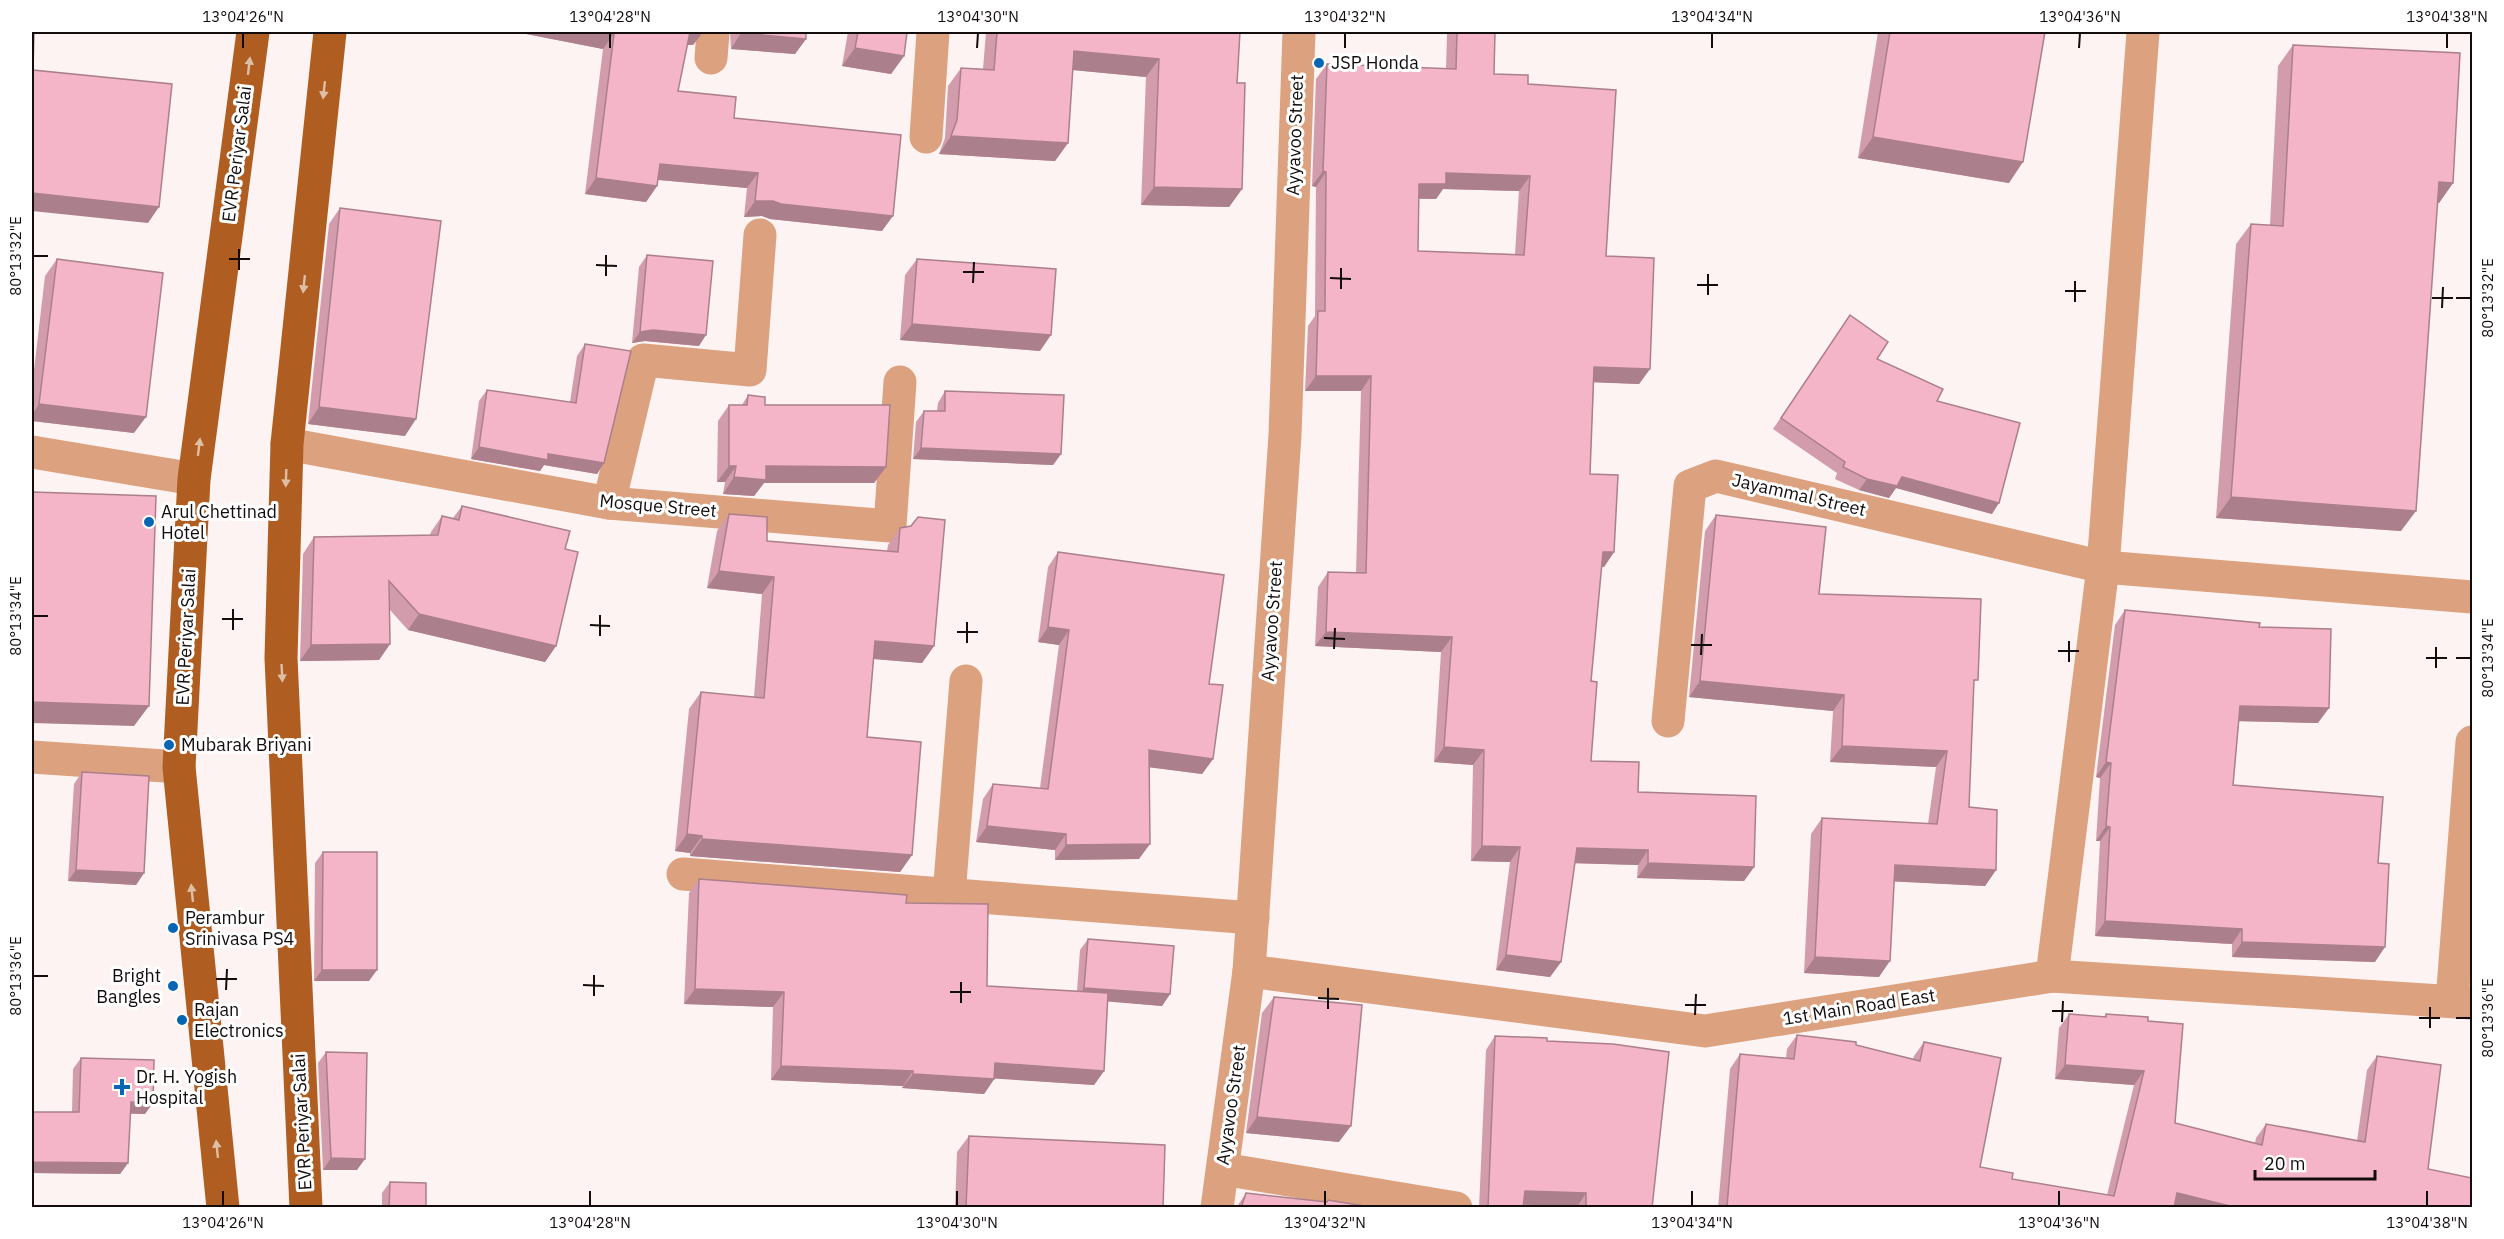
<svg xmlns="http://www.w3.org/2000/svg" width="2504" height="1239" font-family="'IBM Plex Sans',sans-serif">
<rect width="100%" height="100%" fill="#fdf3f2"/>
<g fill="none" stroke-linecap="round" stroke-linejoin="round">
<!-- street -->
<g stroke="#dca17e" stroke-width="33">
<path d="M 711,58 L 713,32"/>
<path d="M 926,137 L 933,32"/>
<path d="M 287,444 L 609,503 L 890,526 L 900,382"/>
<path d="M 32,452 L 194,479"/>
<path d="M 609,503 L 643,360 L 750,370 L 760,235"/>
<path d="M 1668,721 L 1690,486 L 1716,476 L 2103,567 L 2472,597"/>
<path d="M 32,757 L 179,767"/>
<path d="M 683,874 L 1253,918"/>
<path d="M 949,895 L 966,681"/>
<path d="M 1249,971 L 1705,1031 L 2052,976 L 2472,1003"/>
<path d="M 2052,976 L 2103,567 L 2143,32"/>
<path d="M 2452,1001 L 2472,742"/>
<path d="M 1223,1169 L 1456,1208"/>
<path d="M 1217,1208 L 1249,971 L 1285,435 L 1299,32"/>
</g>
<!-- primary -->
<g stroke="#af5d21" stroke-width="33">
<path d="M 223,1208 L 179,767 L 194,479 L 253,32"/>
<path d="M 306,1208 L 281,658 L 287,444 L 330,32"/>
</g>
</g>
<!-- wall -->
<g fill="#d29cac" fill-rule="evenodd">
<path d="M 516,32 L 703,32 L 693,45 L 687,45 L 678,91 L 734,118 L 882,231 L 770,219 L 762,216 L 744,217 L 747,188 L 658,180 L 657,186 L 646,202 L 585,194 L 603,49 Z"/>
<path d="M 730,32 L 806,32 L 806,39 L 795,54 L 731,49 Z"/>
<path d="M 848,32 L 907,32 L 904,56 L 891,74 L 842,66 Z"/>
<path d="M 986,32 L 1240,32 L 1237,83 L 1242,189 L 1229,207 L 1141,205 L 1146,77 L 1073,70 L 1068,143 L 1055,161 L 939,154 L 945,138 L 948,86 L 961,68 L 983,69 Z"/>
<path d="M 1449,32 L 1495,32 L 1494,74 L 1528,84 L 1606,256 L 1650,369 L 1639,384 L 1594,382 L 1590,474 L 1614,552 L 1604,567 L 1601,567 L 1591,681 L 1591,761 L 1754,867 L 1744,881 L 1637,878 L 1638,865 L 1575,863 L 1561,962 L 1550,977 L 1496,970 L 1510,862 L 1471,861 L 1473,765 L 1434,762 L 1441,652 L 1315,646 L 1318,587 L 1328,572 L 1356,573 L 1361,391 L 1305,391 L 1308,326 L 1315,316 L 1316,187 L 1312,186 L 1316,79 L 1327,64 L 1446,69 L 1447,34 ZM 1443,189 L 1519,191 L 1515,254 L 1418,251 L 1418,199 L 1436,199 Z"/>
<path d="M 1878,32 L 2045,32 L 2009,183 L 1858,158 Z"/>
<path d="M 2293,45 L 2453,183 L 2439,203 L 2437,203 L 2401,531 L 2216,518 L 2236,244 L 2251,224 L 2270,225 L 2278,66 Z"/>
<path d="M 340,208 L 405,436 L 308,424 L 329,224 Z"/>
<path d="M 647,255 L 699,346 L 645,341 L 632,343 L 639,267 Z"/>
<path d="M 57,259 L 134,433 L 32,421 L 32,387 L 45,276 Z"/>
<path d="M 917,259 L 1040,351 L 900,340 L 905,275 Z"/>
<path d="M 1850,315 L 1877,359 L 1937,401 L 1992,514 L 1896,488 L 1889,498 L 1859,490 L 1835,479 L 1837,473 L 1773,429 Z"/>
<path d="M 585,344 L 604,463 L 597,474 L 544,465 L 540,471 L 471,459 L 479,401 L 487,390 L 570,402 L 577,356 Z"/>
<path d="M 945,391 L 1061,454 L 1053,465 L 913,459 L 916,422 L 924,411 L 937,411 L 938,403 Z"/>
<path d="M 748,395 L 765,405 L 886,467 L 874,483 L 764,483 L 754,496 L 723,494 L 725,482 L 717,482 L 718,421 L 729,405 L 742,405 Z"/>
<path d="M 462,506 L 565,549 L 556,646 L 545,662 L 408,630 L 390,610 L 390,644 L 379,660 L 300,661 L 303,554 L 314,537 L 430,535 L 431,532 L 442,516 L 453,518 Z"/>
<path d="M 729,514 L 767,541 L 887,551 L 888,545 L 900,528 L 934,646 L 922,663 L 873,659 L 867,737 L 912,855 L 900,872 L 690,856 L 690,853 L 675,851 L 689,709 L 701,692 L 754,697 L 762,594 L 707,588 L 717,531 Z"/>
<path d="M 1716,515 L 1819,594 L 1974,687 L 1969,807 L 1996,870 L 1985,886 L 1894,881 L 1879,977 L 1804,973 L 1811,834 L 1822,818 L 1928,824 L 1936,767 L 1830,762 L 1833,711 L 1689,697 L 1705,531 Z"/>
<path d="M 1058,552 L 1209,684 L 1213,759 L 1202,774 L 1150,767 L 1139,859 L 1055,860 L 1055,850 L 976,842 L 983,799 L 993,784 L 1040,788 L 1059,645 L 1038,642 L 1048,567 Z"/>
<path d="M 2125,610 L 2259,627 L 2318,723 L 2239,721 L 2233,785 L 2378,863 L 2375,962 L 2232,957 L 2232,944 L 2095,936 L 2100,841 L 2096,841 L 2100,778 L 2096,777 L 2115,625 Z"/>
<path d="M 82,772 L 144,873 L 136,885 L 68,881 L 74,784 Z"/>
<path d="M 323,852 L 369,981 L 314,981 L 315,863 Z"/>
<path d="M 699,879 L 906,903 L 987,986 L 1077,991 L 1080,950 L 1088,939 L 1170,994 L 1162,1006 L 1108,1001 L 1104,1071 L 1094,1085 L 995,1078 L 984,1094 L 902,1088 L 903,1086 L 771,1080 L 773,1007 L 684,1004 L 689,893 Z"/>
<path d="M 1274,997 L 1339,1142 L 1246,1133 L 1262,1013 Z"/>
<path d="M 2069,1014 L 2104,1017 L 2106,1014 L 2148,1021 L 2175,1123 L 2255,1143 L 2256,1138 L 2266,1124 L 2357,1141 L 2367,1070 L 2377,1056 L 2428,1169 L 2472,1208 L 1718,1208 L 1730,1069 L 1740,1054 L 1786,1058 L 1787,1049 L 1797,1035 L 1856,1045 L 1913,1059 L 1914,1056 L 1924,1042 L 1980,1167 L 2012,1179 L 2107,1195 L 2134,1085 L 2055,1079 L 2059,1028 Z"/>
<path d="M 1495,1036 L 1547,1041 L 1652,1208 L 1577,1208 L 1523,1205 L 1523,1208 L 1479,1208 L 1486,1050 Z"/>
<path d="M 326,1052 L 357,1170 L 323,1170 L 318,1063 Z"/>
<path d="M 81,1058 L 145,1114 L 130,1114 L 128,1163 L 120,1174 L 32,1173 L 32,1112 L 72,1112 L 73,1069 Z"/>
<path d="M 969,1136 L 1163,1208 L 955,1208 L 957,1152 Z"/>
<path d="M 390,1182 L 426,1208 L 382,1208 L 382,1193 Z"/>
<path d="M 1246,1193 L 1326,1202 L 1328,1200 L 1370,1208 L 1236,1208 Z"/>
</g>
<!-- shaded-wall -->
<g fill="#ab7f8c">
<path d="M 516,32 L 603,32 L 614,34 L 603,49 Z"/>
<path d="M 689,32 L 703,32 L 693,45 L 680,44 Z"/>
<path d="M 741,33 L 806,39 L 795,54 L 731,49 Z"/>
<path d="M 855,48 L 904,56 L 891,74 L 842,66 Z"/>
<path d="M 1074,51 L 1159,59 L 1146,77 L 1062,69 Z"/>
<path d="M 951,136 L 1068,143 L 1055,161 L 939,154 Z"/>
<path d="M 1873,137 L 2023,162 L 2009,183 L 1858,158 Z"/>
<path d="M 660,164 L 758,173 L 747,188 L 649,179 Z"/>
<path d="M 1323,171 L 1326,172 L 1316,187 L 1312,186 Z"/>
<path d="M 1446,173 L 1530,176 L 1519,191 L 1443,189 L 1436,199 L 1408,198 L 1419,184 Z"/>
<path d="M 596,178 L 657,186 L 646,202 L 585,194 Z"/>
<path d="M 2439,182 L 2453,183 L 2439,203 L 2424,203 Z"/>
<path d="M 1154,187 L 1242,189 L 1229,207 L 1141,205 Z"/>
<path d="M 32,193 L 159,207 L 148,223 L 32,211 Z"/>
<path d="M 755,201 L 773,201 L 893,216 L 882,231 L 770,219 L 762,216 L 744,217 Z"/>
<path d="M 912,324 L 1051,335 L 1040,351 L 900,340 Z"/>
<path d="M 653,330 L 706,335 L 699,346 L 645,341 L 632,343 L 640,332 Z"/>
<path d="M 1594,367 L 1650,369 L 1639,384 L 1584,382 Z"/>
<path d="M 1316,376 L 1371,376 L 1361,391 L 1305,391 Z"/>
<path d="M 39,404 L 146,417 L 134,433 L 32,421 L 32,415 Z"/>
<path d="M 319,407 L 416,419 L 405,436 L 308,424 Z"/>
<path d="M 479,447 L 548,454 L 604,463 L 597,474 L 544,465 L 540,471 L 471,459 Z"/>
<path d="M 921,448 L 1061,454 L 1053,465 L 913,459 Z"/>
<path d="M 729,466 L 736,466 L 725,482 L 717,482 Z"/>
<path d="M 766,466 L 886,467 L 874,483 L 764,483 L 754,496 L 723,494 L 734,477 Z"/>
<path d="M 1902,477 L 1999,503 L 1992,514 L 1896,488 L 1889,498 L 1859,490 L 1867,479 Z"/>
<path d="M 2231,497 L 2416,511 L 2401,531 L 2216,518 Z"/>
<path d="M 1603,552 L 1614,552 L 1604,567 L 1592,567 Z"/>
<path d="M 719,571 L 774,577 L 762,594 L 707,588 Z"/>
<path d="M 419,614 L 556,646 L 545,662 L 408,630 Z"/>
<path d="M 1048,627 L 1069,630 L 1059,645 L 1038,642 Z"/>
<path d="M 1326,632 L 1452,637 L 1441,652 L 1315,646 Z"/>
<path d="M 875,641 L 934,646 L 922,663 L 863,658 Z"/>
<path d="M 390,644 L 379,660 L 300,661 L 311,645 Z"/>
<path d="M 1700,681 L 1844,695 L 1833,711 L 1689,697 Z"/>
<path d="M 32,702 L 149,706 L 134,726 L 32,723 Z"/>
<path d="M 2240,706 L 2329,708 L 2318,723 L 2230,721 Z"/>
<path d="M 1842,746 L 1947,751 L 1936,767 L 1830,762 Z"/>
<path d="M 1444,747 L 1484,750 L 1473,765 L 1434,762 Z"/>
<path d="M 1149,750 L 1213,759 L 1202,774 L 1139,766 Z"/>
<path d="M 2106,762 L 2111,763 L 2100,778 L 2096,777 Z"/>
<path d="M 987,826 L 1066,834 L 1055,850 L 976,842 Z"/>
<path d="M 2106,826 L 2110,827 L 2100,841 L 2096,841 Z"/>
<path d="M 687,834 L 702,836 L 690,853 L 675,851 Z"/>
<path d="M 702,839 L 912,855 L 900,872 L 690,856 Z"/>
<path d="M 1150,844 L 1139,859 L 1055,860 L 1066,845 Z"/>
<path d="M 1482,846 L 1520,847 L 1510,862 L 1471,861 Z"/>
<path d="M 1577,848 L 1648,850 L 1638,865 L 1566,863 Z"/>
<path d="M 1648,863 L 1754,867 L 1744,881 L 1637,878 Z"/>
<path d="M 1895,865 L 1996,870 L 1985,886 L 1884,881 Z"/>
<path d="M 76,870 L 144,873 L 136,885 L 68,881 Z"/>
<path d="M 2105,921 L 2242,929 L 2232,944 L 2095,936 Z"/>
<path d="M 2242,942 L 2385,947 L 2375,962 L 2232,957 Z"/>
<path d="M 1506,955 L 1561,962 L 1550,977 L 1496,970 Z"/>
<path d="M 1815,957 L 1890,961 L 1879,977 L 1804,973 Z"/>
<path d="M 322,970 L 377,970 L 369,981 L 314,981 Z"/>
<path d="M 1084,988 L 1170,994 L 1162,1006 L 1077,999 Z"/>
<path d="M 695,989 L 784,992 L 773,1007 L 684,1004 Z"/>
<path d="M 995,1063 L 1104,1071 L 1094,1085 L 985,1078 Z"/>
<path d="M 2065,1065 L 2144,1071 L 2134,1085 L 2055,1079 Z"/>
<path d="M 781,1066 L 913,1071 L 903,1086 L 771,1080 Z"/>
<path d="M 913,1074 L 994,1079 L 984,1094 L 902,1088 Z"/>
<path d="M 131,1102 L 153,1103 L 145,1114 L 123,1113 Z"/>
<path d="M 1257,1117 L 1351,1126 L 1339,1142 L 1246,1133 Z"/>
<path d="M 331,1158 L 365,1159 L 357,1170 L 323,1170 Z"/>
<path d="M 32,1162 L 128,1163 L 120,1174 L 32,1173 Z"/>
<path d="M 1525,1191 L 1586,1193 L 1577,1207 L 1516,1204 Z"/>
<path d="M 2177,1193 L 2238,1208 L 2170,1208 Z"/>
</g>
<!-- building -->
<g fill="#f4b5c8" stroke="#ab7f8c" stroke-width="1.5" fill-rule="evenodd">
<path d="M 32,32 L 34,32 L 33,70 L 172,84 L 159,207 L 32,193 Z"/>
<path d="M 603,32 L 690,32 L 678,91 L 736,97 L 734,118 L 901,135 L 893,216 L 781,204 L 773,201 L 755,201 L 758,173 L 660,164 L 657,186 L 596,178 L 614,34 Z"/>
<path d="M 741,32 L 806,32 L 806,39 L 741,33 Z"/>
<path d="M 858,32 L 907,32 L 904,56 L 855,48 Z"/>
<path d="M 997,32 L 1240,32 L 1237,83 L 1245,83 L 1242,189 L 1154,187 L 1159,59 L 1074,51 L 1068,143 L 951,136 L 957,120 L 961,68 L 994,70 Z"/>
<path d="M 1457,32 L 1495,32 L 1494,74 L 1528,75 L 1528,84 L 1616,90 L 1606,256 L 1654,258 L 1650,369 L 1594,367 L 1590,474 L 1618,475 L 1614,552 L 1603,552 L 1591,681 L 1597,682 L 1591,761 L 1639,762 L 1638,792 L 1756,796 L 1754,867 L 1648,863 L 1648,850 L 1577,848 L 1561,962 L 1506,955 L 1520,847 L 1482,846 L 1484,750 L 1444,747 L 1452,637 L 1326,632 L 1328,572 L 1366,573 L 1371,376 L 1316,376 L 1318,311 L 1325,311 L 1326,172 L 1323,171 L 1327,64 L 1456,69 ZM 1446,173 L 1530,176 L 1524,255 L 1418,251 L 1419,184 L 1446,184 Z"/>
<path d="M 1890,32 L 2045,32 L 2023,162 L 1873,137 Z"/>
<path d="M 2293,45 L 2460,53 L 2453,183 L 2439,182 L 2416,511 L 2231,497 L 2251,224 L 2283,226 Z"/>
<path d="M 340,208 L 441,221 L 416,419 L 319,407 Z"/>
<path d="M 647,255 L 713,261 L 706,335 L 653,330 L 640,332 Z"/>
<path d="M 57,259 L 163,273 L 146,417 L 39,404 Z"/>
<path d="M 917,259 L 1056,269 L 1051,335 L 912,324 Z"/>
<path d="M 1850,315 L 1888,342 L 1877,359 L 1943,389 L 1937,401 L 2020,423 L 1999,503 L 1902,477 L 1897,486 L 1867,479 L 1843,467 L 1845,462 L 1781,418 Z"/>
<path d="M 585,344 L 631,351 L 604,463 L 548,454 L 548,460 L 479,447 L 487,390 L 576,403 Z"/>
<path d="M 945,391 L 1064,395 L 1061,454 L 921,448 L 924,411 L 945,411 Z"/>
<path d="M 748,395 L 765,397 L 765,405 L 890,405 L 886,467 L 766,466 L 766,480 L 734,477 L 736,466 L 729,466 L 729,405 L 747,405 Z"/>
<path d="M 32,492 L 156,496 L 149,706 L 32,702 Z"/>
<path d="M 462,506 L 570,531 L 565,549 L 578,552 L 556,646 L 419,614 L 389,581 L 390,644 L 311,645 L 314,537 L 438,535 L 442,516 L 459,520 Z"/>
<path d="M 729,514 L 767,517 L 767,541 L 898,552 L 900,528 L 911,526 L 918,517 L 945,520 L 934,646 L 875,641 L 867,737 L 921,742 L 912,855 L 702,839 L 702,836 L 687,834 L 701,692 L 764,698 L 774,577 L 719,571 Z"/>
<path d="M 1716,515 L 1826,527 L 1819,594 L 1981,599 L 1978,680 L 1974,680 L 1969,807 L 1997,810 L 1996,870 L 1895,865 L 1890,961 L 1815,957 L 1822,818 L 1937,824 L 1947,751 L 1842,746 L 1844,695 L 1700,681 Z"/>
<path d="M 1058,552 L 1224,575 L 1209,684 L 1223,685 L 1213,759 L 1149,750 L 1150,844 L 1066,845 L 1066,834 L 987,826 L 993,784 L 1048,789 L 1069,630 L 1048,627 Z"/>
<path d="M 2125,610 L 2260,623 L 2259,627 L 2331,629 L 2329,708 L 2240,706 L 2233,785 L 2383,797 L 2378,863 L 2389,864 L 2385,947 L 2242,942 L 2242,929 L 2105,921 L 2110,827 L 2106,826 L 2111,763 L 2106,762 Z"/>
<path d="M 82,772 L 149,776 L 144,873 L 76,870 Z"/>
<path d="M 323,852 L 377,852 L 377,970 L 322,970 Z"/>
<path d="M 699,879 L 907,895 L 906,903 L 988,904 L 987,986 L 1108,993 L 1104,1071 L 995,1063 L 994,1079 L 913,1074 L 913,1071 L 781,1066 L 784,992 L 695,989 Z"/>
<path d="M 1088,939 L 1174,946 L 1170,994 L 1084,988 Z"/>
<path d="M 1274,997 L 1362,1005 L 1351,1126 L 1257,1117 Z"/>
<path d="M 2069,1014 L 2106,1017 L 2106,1014 L 2148,1017 L 2148,1021 L 2183,1024 L 2175,1123 L 2262,1145 L 2266,1124 L 2365,1142 L 2377,1056 L 2441,1065 L 2428,1169 L 2472,1178 L 2472,1208 L 2238,1208 L 2177,1193 L 2174,1208 L 1745,1208 L 1727,1206 L 1740,1054 L 1794,1059 L 1797,1035 L 1856,1042 L 1856,1045 L 1920,1061 L 1924,1042 L 2001,1058 L 1980,1167 L 2013,1173 L 2012,1179 L 2114,1196 L 2144,1071 L 2065,1065 Z"/>
<path d="M 1495,1036 L 1547,1038 L 1547,1041 L 1613,1044 L 1669,1052 L 1652,1208 L 1586,1208 L 1586,1193 L 1525,1191 L 1523,1208 L 1488,1208 Z"/>
<path d="M 326,1052 L 367,1053 L 365,1159 L 331,1158 Z"/>
<path d="M 81,1058 L 154,1060 L 153,1103 L 131,1102 L 128,1163 L 32,1162 L 32,1112 L 79,1112 Z"/>
<path d="M 969,1136 L 1165,1145 L 1163,1208 L 966,1208 Z"/>
<path d="M 390,1182 L 426,1183 L 426,1208 L 389,1208 Z"/>
<path d="M 1246,1193 L 1327,1202 L 1328,1200 L 1370,1207 L 1370,1208 L 1241,1208 Z"/>
</g>
<!-- one-way arrows -->
<defs><path id="oneway-solid" d="M-6-.8H1V-3.2L6.5 0L1 3.2V.8H-6Z" transform="scale(1.5)"/></defs>
<g fill="#dfbea6">
<use href="#oneway-solid" transform="translate(249 66) rotate(-83)"/>
<use href="#oneway-solid" transform="translate(324 90) rotate(96)"/>
<use href="#oneway-solid" transform="translate(304 284) rotate(96)"/>
<use href="#oneway-solid" transform="translate(199 447) rotate(-83)"/>
<use href="#oneway-solid" transform="translate(286 478) rotate(92)"/>
<use href="#oneway-solid" transform="translate(282 673) rotate(87)"/>
<use href="#oneway-solid" transform="translate(192 893) rotate(-96)"/>
<use href="#oneway-solid" transform="translate(217 1149) rotate(-96)"/>
</g>
<!-- ticks -->
<path fill="none" stroke="#120c0c" stroke-width="2" d="M 243,48 L 243,33M 610,48 L 610,33M 977,48 L 978,33M 1345,48 L 1345,33M 1712,48 L 1712,33M 2079,48 L 2080,33M 2447,48 L 2447,33M 33,256 L 48,256M 229,259 L 250,259M 596,265 L 617,266M 239,270 L 239,249M 963,272 L 984,272M 606,276 L 606,255M 1330,278 L 1351,279M 973,283 L 974,262M 1697,285 L 1718,285M 1341,289 L 1341,268M 2065,291 L 2086,291M 1708,295 L 1708,274M 2432,298 L 2453,298M 2456,298 L 2471,298M 2075,302 L 2075,281M 2442,308 L 2443,287M 33,616 L 48,616M 222,619 L 243,619M 590,625 L 610,626M 233,630 L 233,609M 957,632 L 978,632M 600,636 L 600,615M 1324,638 L 1345,639M 967,643 L 967,622M 1691,645 L 1712,645M 1334,649 L 1335,628M 2058,651 L 2079,651M 1701,655 L 1702,634M 2426,658 L 2447,658M 2456,658 L 2471,658M 2069,662 L 2069,641M 2436,668 L 2436,647M 33,976 L 48,976M 216,979 L 237,979M 583,985 L 604,986M 226,990 L 227,969M 950,992 L 971,992M 594,996 L 594,975M 1318,998 L 1339,999M 961,1003 L 961,982M 1685,1005 L 1706,1005M 1328,1009 L 1328,988M 2052,1011 L 2073,1011M 1695,1015 L 1696,994M 2419,1018 L 2440,1018M 2456,1018 L 2471,1018M 2062,1022 L 2063,1001M 2430,1028 L 2430,1007M 223,1206 L 223,1191M 590,1206 L 590,1191M 957,1206 L 957,1191M 1325,1206 L 1325,1191M 1692,1206 L 1692,1191M 2059,1206 L 2059,1191M 2427,1206 L 2427,1191"/>
<!-- markers -->
<g fill="#0766b3" stroke="#fff" stroke-width="2">
<circle cx="1319" cy="63" r="6"/>
<circle cx="149" cy="522" r="6"/>
<circle cx="169" cy="745" r="6"/>
<circle cx="173" cy="928" r="6"/>
<circle cx="173" cy="986" r="6"/>
<circle cx="182" cy="1020" r="6"/>
<path d="M119 1078h6v6h6v6h-6v6h-6v-6h-6v-6h6z"/>
</g>
<g text-anchor="middle" stroke-width="6" stroke-linejoin="round" paint-order="stroke">
<!-- poi labels -->
<g font-size="18" fill="#120c0c" stroke="#fff" text-anchor="start">
<text x="1331" y="69">JSP Honda</text>
<text x="161" y="518">Arul Chettinad<tspan x="161" dy="21">Hotel</tspan></text>
<text x="181" y="751">Mubarak Briyani</text>
<text x="185" y="924">Perambur<tspan x="185" dy="21">Srinivasa PS4</tspan></text>
<text x="161" y="982" text-anchor="end">Bright<tspan x="161" dy="21">Bangles</tspan></text>
<text x="194" y="1016">Rajan<tspan x="194" dy="21">Electronics</tspan></text>
<text x="136" y="1083">Dr. H. Yogish<tspan x="136" dy="21">Hospital</tspan></text>
</g>
<!-- street labels -->
<g font-size="18" fill="#120c0c" stroke="#fff">
<text transform="translate(1295 135) rotate(-88)" y="6">Ayyavoo Street</text>
<text transform="translate(237 154) rotate(-83)" y="6">EVR Periyar Salai</text>
<text transform="translate(1799 495) rotate(13)" y="6">Jayammal Street</text>
<text transform="translate(658 506) rotate(5)" y="6">Mosque Street</text>
<text transform="translate(1272 621) rotate(-86)" y="6">Ayyavoo Street</text>
<text transform="translate(186 637) rotate(-87)" y="6">EVR Periyar Salai</text>
<text transform="translate(1859 1007) rotate(-9)" y="6">1st Main Road East</text>
<text transform="translate(1231 1105) rotate(-82)" y="6">Ayyavoo Street</text>
<text transform="translate(302 1122) rotate(-93)" y="6">EVR Periyar Salai</text>
</g>
</g>
<!-- border -->
<rect width="2504" height="1239" fill="none" stroke="#ffffff" stroke-width="66"/>
<!-- scale -->
<path d="M2255 1170v9h120v-9" fill="none" stroke="#120c0c" stroke-width="3"/>
<text x="2264" y="1170" font-size="18" fill="#120c0c" stroke="#ffffff" stroke-width="4.5" paint-order="stroke">20 m</text>
<rect x="33" y="33" width="2438" height="1173" fill="none" stroke="#120c0c" stroke-width="2"/>
<g font-size="15" text-anchor="middle" fill="#120c0c">
<text x="243" y="22">13°04'26"N</text>
<text x="610" y="22">13°04'28"N</text>
<text x="978" y="22">13°04'30"N</text>
<text x="1345" y="22">13°04'32"N</text>
<text x="1712" y="22">13°04'34"N</text>
<text x="2080" y="22">13°04'36"N</text>
<text x="2447" y="22">13°04'38"N</text>
<text transform="translate(16 256) rotate(-90)" y="5">80°13'32"E</text>
<text transform="translate(2488 298) rotate(-90)" y="5">80°13'32"E</text>
<text transform="translate(16 616) rotate(-90)" y="5">80°13'34"E</text>
<text transform="translate(2488 658) rotate(-90)" y="5">80°13'34"E</text>
<text transform="translate(16 976) rotate(-90)" y="5">80°13'36"E</text>
<text transform="translate(2488 1018) rotate(-90)" y="5">80°13'36"E</text>
<text x="223" y="1228">13°04'26"N</text>
<text x="590" y="1228">13°04'28"N</text>
<text x="957" y="1228">13°04'30"N</text>
<text x="1325" y="1228">13°04'32"N</text>
<text x="1692" y="1228">13°04'34"N</text>
<text x="2059" y="1228">13°04'36"N</text>
<text x="2427" y="1228">13°04'38"N</text>
</g>
</svg>
